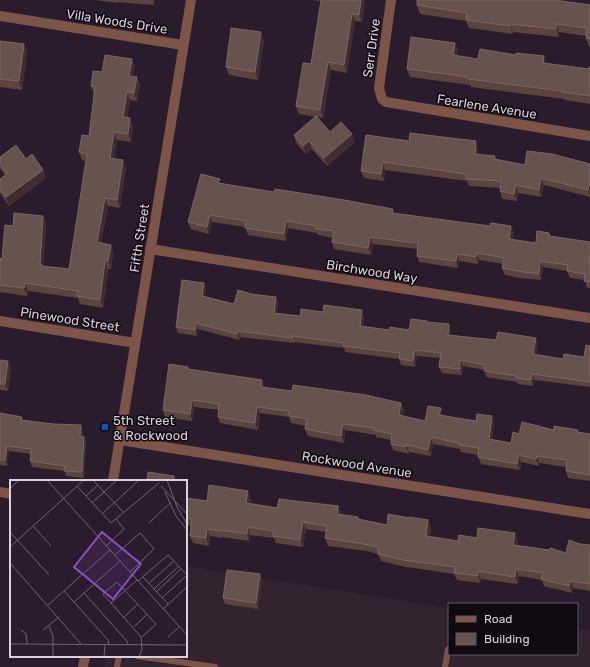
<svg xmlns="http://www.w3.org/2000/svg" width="590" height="667" font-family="Rubik,sans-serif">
<rect width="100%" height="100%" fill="#2a1c2c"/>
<!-- industrial -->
<path fill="#33232e" d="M 186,566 L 449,608 L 449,654 L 577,654 L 577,628 L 590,630 L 590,667 L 104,667 L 106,656 L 186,656 Z"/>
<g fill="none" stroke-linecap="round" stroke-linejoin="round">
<!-- lane -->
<g stroke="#7c5548" stroke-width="6">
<path d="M 137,656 L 215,667"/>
<path d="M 117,667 L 119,656"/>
<path d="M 445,667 L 448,649"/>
</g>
<!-- street -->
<g stroke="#7c5548" stroke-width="10">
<path d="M 391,0 L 379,88 L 382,99 L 386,102 L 590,136"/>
<path d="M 0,16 L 183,45"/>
<path d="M 150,249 L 590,318"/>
<path d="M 0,321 L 135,343"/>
<path d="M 120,440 L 590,514"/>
<path d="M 113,481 L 191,0"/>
<path d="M 0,492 L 11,494"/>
<path d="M 83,667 L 85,656"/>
</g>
</g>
<!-- wall -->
<g fill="#5a443d">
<path d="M 96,0 L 155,0 L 154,5 L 117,2 L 117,3 Z"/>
<path d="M 311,0 L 365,0 L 362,22 L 355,21 L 347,73 L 331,70 L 323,118 L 317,117 L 330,132 L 352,134 L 355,142 L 327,166 L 312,149 L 306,154 L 297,144 L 294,135 L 316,117 L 299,114 L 296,106 L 311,64 L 321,1 Z"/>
<path d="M 417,5 L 590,5 L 590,47 L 589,47 L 586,38 L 586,36 L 559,32 L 559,37 L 513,32 L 513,34 L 469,28 L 466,21 L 420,14 Z"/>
<path d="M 264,40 L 258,80 L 229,75 L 226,67 Z"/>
<path d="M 0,41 L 24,44 L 27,52 L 22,90 L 0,87 Z"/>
<path d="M 455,43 L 458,51 L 457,56 L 478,59 L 546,63 L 589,69 L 590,67 L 590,104 L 565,100 L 564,99 L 471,87 L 470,85 L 410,77 L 407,69 Z"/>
<path d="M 132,59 L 135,67 L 133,77 L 137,77 L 140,85 L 137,101 L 130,100 L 127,118 L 133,126 L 131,142 L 117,140 L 114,158 L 126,167 L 120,208 L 108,206 L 101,243 L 111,245 L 113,253 L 111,269 L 108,269 L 103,308 L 80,304 L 78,298 L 28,291 L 27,296 L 0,292 L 0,258 L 2,259 L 13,226 L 43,216 L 46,224 L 43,266 L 69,269 L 86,161 L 82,160 L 79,152 L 89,136 L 94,94 L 91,86 L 102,72 Z"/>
<path d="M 409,141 L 478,149 L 478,155 L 495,156 L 496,159 L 525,165 L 590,164 L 590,197 L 544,185 L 541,197 L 518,193 L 517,201 L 502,199 L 500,191 L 500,188 L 469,186 L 467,181 L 385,170 L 384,181 L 364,178 L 361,171 Z"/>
<path d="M 0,157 L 26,159 L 43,170 L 46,178 L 9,206 L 0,193 L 0,179 L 5,175 L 0,168 Z"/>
<path d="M 221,184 L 514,233 L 513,239 L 536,243 L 549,233 L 550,236 L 590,242 L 590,288 L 587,288 L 585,280 L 570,278 L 567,271 L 543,267 L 541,280 L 520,278 L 505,275 L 502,268 L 503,264 L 479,260 L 478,264 L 459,261 L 458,268 L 419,262 L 417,256 L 418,249 L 373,244 L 371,255 L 334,249 L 332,242 L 333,238 L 318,235 L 317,233 L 288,228 L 286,241 L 248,235 L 245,227 L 212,222 L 209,234 L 191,229 L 188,222 Z"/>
<path d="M 206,288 L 205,297 L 234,304 L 251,294 L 276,297 L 278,303 L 277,313 L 300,316 L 323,312 L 364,316 L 363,327 L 389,330 L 409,330 L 427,322 L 451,330 L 450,335 L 496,340 L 538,344 L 536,355 L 563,359 L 584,357 L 590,346 L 590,387 L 534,380 L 533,386 L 518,384 L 517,382 L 486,377 L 485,370 L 463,366 L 462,375 L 442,373 L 439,367 L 440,358 L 417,356 L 415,367 L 401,365 L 399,359 L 345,352 L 344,348 L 294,342 L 294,343 L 240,337 L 239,340 L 198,329 L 197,336 L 178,333 L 176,327 Z"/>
<path d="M 0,360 L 11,368 L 8,391 L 0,390 Z"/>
<path d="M 188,367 L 189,369 L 265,387 L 292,391 L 401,403 L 404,410 L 403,416 L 425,421 L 443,415 L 457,418 L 494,423 L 492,440 L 511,443 L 519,434 L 554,430 L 578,430 L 578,432 L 590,434 L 590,481 L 568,478 L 566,471 L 566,467 L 539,463 L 539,466 L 521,462 L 520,470 L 481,464 L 478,457 L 478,455 L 461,452 L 460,449 L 433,444 L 431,456 L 409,452 L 409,454 L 393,450 L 391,444 L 391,440 L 376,437 L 376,435 L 345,430 L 344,443 L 308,436 L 305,429 L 306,426 L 291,423 L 289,417 L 260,413 L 258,430 L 220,423 L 218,417 L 219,410 L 194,407 L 192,421 L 165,417 L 163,410 Z"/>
<path d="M 0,413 L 23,420 L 53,424 L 81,425 L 83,431 L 83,436 L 86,442 L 84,478 L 66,476 L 65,471 L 32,467 L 30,461 L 31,454 L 9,451 L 7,466 L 0,465 Z"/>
<path d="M 186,498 L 207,501 L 251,498 L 250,503 L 277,508 L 338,506 L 341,513 L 340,515 L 358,517 L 359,519 L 387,525 L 431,527 L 430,537 L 458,541 L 477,538 L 518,540 L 517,545 L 566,553 L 580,544 L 590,545 L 590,591 L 573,588 L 572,593 L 544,586 L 542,580 L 519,576 L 518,584 L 481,579 L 480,583 L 457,580 L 454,574 L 406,567 L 381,561 L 378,554 L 367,551 L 328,546 L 325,538 L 326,532 L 306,529 L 303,547 L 276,543 L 274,538 L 250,535 L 249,541 L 222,537 L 222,538 L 210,536 L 209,546 L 193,543 L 190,536 L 191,526 L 186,525 Z"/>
<path d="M 260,574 L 262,580 L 258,609 L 225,604 L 223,598 Z"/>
</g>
<!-- shaded-wall -->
<g fill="#412d2f">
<path d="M 153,0 L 155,0 L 154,5 Z"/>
<path d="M 361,0 L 365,0 L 362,22 L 359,15 Z"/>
<path d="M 352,14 L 355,21 L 347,73 L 344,65 Z"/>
<path d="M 510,24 L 513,32 L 513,34 L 510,26 Z"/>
<path d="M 556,24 L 559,32 L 559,37 L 556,29 Z"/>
<path d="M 261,32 L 264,40 L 258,80 L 255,72 Z"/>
<path d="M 455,43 L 458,51 L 456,63 L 453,55 Z"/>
<path d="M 24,44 L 27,52 L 22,90 L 19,81 Z"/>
<path d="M 544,56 L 547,64 L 543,63 Z"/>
<path d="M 132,59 L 135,67 L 132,84 L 129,76 Z"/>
<path d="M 328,62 L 331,70 L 323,118 L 320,110 Z"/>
<path d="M 137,77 L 140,85 L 137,101 L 134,93 Z"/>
<path d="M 127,92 L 130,100 L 126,125 L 123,117 Z"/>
<path d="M 130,118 L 133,126 L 131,142 L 128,134 Z"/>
<path d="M 114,132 L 117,140 L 113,166 L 110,158 Z"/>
<path d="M 352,134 L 355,142 L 327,166 L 324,158 Z"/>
<path d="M 309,141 L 312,149 L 306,154 L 303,146 Z"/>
<path d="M 476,141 L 478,149 L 478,162 L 475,154 Z"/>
<path d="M 123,160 L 126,167 L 120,208 L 117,200 Z"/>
<path d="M 383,162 L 385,170 L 384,181 L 381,174 Z"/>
<path d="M 43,170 L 46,178 L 9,206 L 6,197 Z"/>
<path d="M 541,178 L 544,185 L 541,197 L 539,190 Z"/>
<path d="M 590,182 L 590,195 L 588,190 Z"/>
<path d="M 516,185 L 518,193 L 517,201 L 514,194 Z"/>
<path d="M 105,198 L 108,206 L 100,250 L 97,242 Z"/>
<path d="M 210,215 L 212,222 L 209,234 L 207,227 Z"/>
<path d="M 43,216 L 46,224 L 43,267 L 40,264 Z"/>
<path d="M 286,221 L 288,228 L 286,241 L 284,234 Z"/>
<path d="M 511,226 L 514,233 L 512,246 L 509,239 Z"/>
<path d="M 370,237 L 373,244 L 371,255 L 368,248 Z"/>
<path d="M 111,245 L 113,253 L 111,269 L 108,261 Z"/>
<path d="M 477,253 L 479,260 L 478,264 L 476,257 Z"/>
<path d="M 457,254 L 459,261 L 458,268 L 456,261 Z"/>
<path d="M 105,261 L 108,269 L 103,308 L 100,300 Z"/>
<path d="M 540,261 L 543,267 L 541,280 L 539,274 Z"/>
<path d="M 25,283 L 28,291 L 27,296 L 24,288 Z"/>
<path d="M 204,283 L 206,288 L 204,302 L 202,296 Z"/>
<path d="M 276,297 L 278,303 L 276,319 L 274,313 Z"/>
<path d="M 362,310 L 364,316 L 362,332 L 360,326 Z"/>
<path d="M 196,323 L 198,329 L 197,336 L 195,330 Z"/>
<path d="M 449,324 L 451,330 L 450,341 L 448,335 Z"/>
<path d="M 238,331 L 240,337 L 239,340 L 237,334 Z"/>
<path d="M 536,338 L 538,344 L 535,360 L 533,354 Z"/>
<path d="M 415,350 L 417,356 L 415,367 L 413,361 Z"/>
<path d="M 460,360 L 463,366 L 462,375 L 460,369 Z"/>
<path d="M 8,361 L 11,368 L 8,391 L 5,384 Z"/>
<path d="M 532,374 L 534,380 L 533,386 L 531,380 Z"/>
<path d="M 262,380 L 265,387 L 264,394 L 261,387 Z"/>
<path d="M 192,400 L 194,407 L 192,421 L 190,414 Z"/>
<path d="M 401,403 L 404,410 L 402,422 L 399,415 Z"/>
<path d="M 257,407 L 260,413 L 258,430 L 255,423 Z"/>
<path d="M 441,408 L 443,415 L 439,415 Z"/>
<path d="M 492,416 L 494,423 L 491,446 L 489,439 Z"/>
<path d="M 343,424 L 345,430 L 344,443 L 341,436 Z"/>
<path d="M 81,425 L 83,431 L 82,442 L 80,436 Z"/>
<path d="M 84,437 L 86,442 L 84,478 L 82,472 Z"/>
<path d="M 431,437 L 433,444 L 431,456 L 428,450 Z"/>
<path d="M 407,445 L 409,452 L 409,454 L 406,447 Z"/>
<path d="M 7,446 L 9,451 L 7,466 L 5,460 Z"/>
<path d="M 519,455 L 521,462 L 520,470 L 517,464 Z"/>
<path d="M 537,456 L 539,463 L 539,466 L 536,459 Z"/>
<path d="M 174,476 L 176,481 L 174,481 Z"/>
<path d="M 248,491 L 251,498 L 249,510 L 246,503 Z"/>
<path d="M 338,506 L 341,513 L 339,521 L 337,514 Z"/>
<path d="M 428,520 L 431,527 L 429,544 L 426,536 Z"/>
<path d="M 303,522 L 306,529 L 303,547 L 300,540 Z"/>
<path d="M 248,527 L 250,535 L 249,541 L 247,534 Z"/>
<path d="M 207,529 L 210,536 L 209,546 L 206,538 Z"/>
<path d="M 515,533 L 518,540 L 516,552 L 513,545 Z"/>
<path d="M 516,569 L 519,576 L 518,584 L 515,577 Z"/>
<path d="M 478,571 L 481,579 L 480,583 L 478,576 Z"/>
<path d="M 260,574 L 262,580 L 258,609 L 256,603 Z"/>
<path d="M 570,581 L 573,588 L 572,593 L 569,586 Z"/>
</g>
<!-- building -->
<g fill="#67534e" stroke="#796764">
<path d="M 321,0 L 361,0 L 359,15 L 352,14 L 344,65 L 328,62 L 320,110 L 296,106 L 303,63 L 311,64 Z"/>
<path d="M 417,0 L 554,0 L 590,5 L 590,39 L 586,38 L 587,28 L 556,24 L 556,29 L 510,24 L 510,26 L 466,20 L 467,13 L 417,5 Z"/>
<path d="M 231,28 L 261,32 L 255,72 L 226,67 Z"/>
<path d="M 411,37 L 455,43 L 453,55 L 478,59 L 480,49 L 516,55 L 516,53 L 544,56 L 543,63 L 589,69 L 589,67 L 590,67 L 590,96 L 562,92 L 562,91 L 468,79 L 468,77 L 407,69 Z"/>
<path d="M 0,41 L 24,44 L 19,81 L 0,79 Z"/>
<path d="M 105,55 L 132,59 L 129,76 L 137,77 L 134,93 L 127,92 L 123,117 L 130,118 L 128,134 L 114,132 L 110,158 L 123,160 L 117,200 L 105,198 L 97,242 L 111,245 L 108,261 L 105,261 L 100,300 L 77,296 L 78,291 L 25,283 L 24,288 L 0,285 L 0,258 L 2,259 L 5,225 L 13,226 L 14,213 L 43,216 L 40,264 L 42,265 L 42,266 L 69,269 L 87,154 L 79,152 L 82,135 L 89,136 L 95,87 L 91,86 L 93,71 L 102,72 Z"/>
<path d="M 316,116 L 330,132 L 341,122 L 352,134 L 324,158 L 309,141 L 303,146 L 294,135 Z"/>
<path d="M 410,133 L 476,141 L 475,154 L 495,156 L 494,159 L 525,165 L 527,151 L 552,154 L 590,164 L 590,182 L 588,190 L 541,178 L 539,190 L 516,185 L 514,194 L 500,191 L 501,181 L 466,179 L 466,174 L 383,162 L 381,174 L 361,171 L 366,135 L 409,141 Z"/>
<path d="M 16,145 L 26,159 L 32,154 L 43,170 L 6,197 L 0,189 L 0,179 L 7,174 L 0,164 L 0,157 Z"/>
<path d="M 201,174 L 220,179 L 218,183 L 274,192 L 275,189 L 344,200 L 393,209 L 392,213 L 490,226 L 491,223 L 511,226 L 509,239 L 536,243 L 537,231 L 549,233 L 549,236 L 590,242 L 590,254 L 589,264 L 590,264 L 590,282 L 584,281 L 585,274 L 567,271 L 568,265 L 540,261 L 539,274 L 518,271 L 502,268 L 504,258 L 477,253 L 476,257 L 457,254 L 456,261 L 417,256 L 418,243 L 370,237 L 368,248 L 332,242 L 334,231 L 316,229 L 316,226 L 286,221 L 284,234 L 245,228 L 246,221 L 210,215 L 207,227 L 188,222 Z"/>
<path d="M 182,280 L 204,283 L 202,296 L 234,304 L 238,290 L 251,294 L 276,297 L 274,313 L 300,316 L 301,309 L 323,312 L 324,305 L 362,310 L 360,326 L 389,330 L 390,327 L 409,330 L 411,319 L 427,321 L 427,322 L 449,324 L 448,335 L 496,340 L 498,332 L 536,338 L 533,354 L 563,359 L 564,354 L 584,357 L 586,345 L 590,346 L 590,382 L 532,374 L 531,380 L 516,378 L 516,376 L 484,371 L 485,365 L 460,360 L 460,369 L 439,367 L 441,353 L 415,350 L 413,361 L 399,359 L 400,353 L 343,346 L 344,343 L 292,336 L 292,338 L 238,331 L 237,334 L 196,323 L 195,330 L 176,327 Z"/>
<path d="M 0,360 L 8,361 L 5,384 L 0,384 Z"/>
<path d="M 169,364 L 188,367 L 188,369 L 262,380 L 261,387 L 292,391 L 293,385 L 366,395 L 401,403 L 399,415 L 425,421 L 428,406 L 441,408 L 439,415 L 457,418 L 476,421 L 477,414 L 492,416 L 489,439 L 511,443 L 513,432 L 519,434 L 522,422 L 554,430 L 554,426 L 578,430 L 577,432 L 590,434 L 590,475 L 566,471 L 567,460 L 537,456 L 536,459 L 519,455 L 517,464 L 478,457 L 479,448 L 459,445 L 459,443 L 431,437 L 428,450 L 407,445 L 406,447 L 391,444 L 392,434 L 374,430 L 374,428 L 343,424 L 341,436 L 305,429 L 307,419 L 289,416 L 289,411 L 257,407 L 255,423 L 218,417 L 219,404 L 192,400 L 190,414 L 163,410 Z"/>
<path d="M 0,413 L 22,417 L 21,420 L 53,424 L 81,425 L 80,436 L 84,437 L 82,472 L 64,471 L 65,466 L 30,461 L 31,449 L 7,446 L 5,460 L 0,460 Z"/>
<path d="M 148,472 L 174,476 L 174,481 L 147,481 Z"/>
<path d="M 209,485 L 248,491 L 246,503 L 277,508 L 279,499 L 338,506 L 337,514 L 358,517 L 358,519 L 387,525 L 388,514 L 409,518 L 409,517 L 428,520 L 426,536 L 458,541 L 459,535 L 477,538 L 478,528 L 515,533 L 513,545 L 549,550 L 550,548 L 566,553 L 569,540 L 580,544 L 590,545 L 590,584 L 570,581 L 569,586 L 541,579 L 543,573 L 516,569 L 515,577 L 478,571 L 478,576 L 454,573 L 455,567 L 403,560 L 378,554 L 379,548 L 364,544 L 325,538 L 327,526 L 303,522 L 300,540 L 273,536 L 274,531 L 248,527 L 247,534 L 219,530 L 219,531 L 207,529 L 206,538 L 190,536 L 192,519 L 186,518 L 186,498 L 207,501 Z"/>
<path d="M 227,570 L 260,574 L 256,603 L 223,598 Z"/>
</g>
<!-- markers -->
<rect fill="#1a4fb4" stroke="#0f0910" stroke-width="1.5" x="101" y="423" width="8" height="8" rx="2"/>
<g text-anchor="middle" stroke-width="3" stroke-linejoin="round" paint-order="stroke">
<!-- street labels -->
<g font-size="13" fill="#dad1dc" stroke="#0f0910">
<text transform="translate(117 21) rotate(9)" y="5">Villa Woods Drive</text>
<text transform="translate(371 48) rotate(-82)" y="5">Serr Drive</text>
<text transform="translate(487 106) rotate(9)" y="5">Fearlene Avenue</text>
<text transform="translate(139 238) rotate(-81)" y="5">Fifth Street</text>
<text transform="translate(372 271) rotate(9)" y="5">Birchwood Way</text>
<text transform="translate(70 319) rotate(9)" y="5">Pinewood Street</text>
<text transform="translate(357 464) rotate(9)" y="5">Rockwood Avenue</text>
</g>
<!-- poi labels -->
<g font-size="13" fill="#dad1dc" stroke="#0f0910" text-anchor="start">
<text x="113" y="425">5th Street<tspan x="113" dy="15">&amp; Rockwood</tspan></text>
</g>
</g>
<!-- overview -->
<g transform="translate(10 480)">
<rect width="177" height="177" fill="#2a1c2c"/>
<path fill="none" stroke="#706472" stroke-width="1" d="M 37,0 L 177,155M 83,0 L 114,33M 157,0 L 167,27 L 177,44M 67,6 L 101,43 L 149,3M 151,6 L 177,34M 0,9 L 9,0M 155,12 L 166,36 L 177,50M 76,16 L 88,5M 82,23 L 107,0M 92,34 L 129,0M 139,43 L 160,23M 23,46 L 41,66M 0,52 L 39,95M 96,66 L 114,49 L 106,39M 0,67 L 74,0M 105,75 L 130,53 L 144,69 L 120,92M 0,83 L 71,164M 133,97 L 158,124M 128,101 L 158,75 L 177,95M 139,103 L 164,81M 144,109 L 169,86M 54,111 L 98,160 L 99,165M 146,112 L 171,89M 74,113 L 117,161 L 118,165M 152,118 L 177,95M 64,122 L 110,81M 101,123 L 127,100M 38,125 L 100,70M 153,129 L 177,107M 114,137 L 128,124M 39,146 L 43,156 L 43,177M 124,147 L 137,134M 11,150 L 16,154 L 17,164M 33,150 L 49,137M 158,157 L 169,147M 0,164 L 177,165M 94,177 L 95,165M 129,177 L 132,169 L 131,157 L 93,114 L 107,102 L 146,144 L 132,157"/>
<path fill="#8e4dc5" fill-opacity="0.15" stroke="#8e4dc5" stroke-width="2" d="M 92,52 L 131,84 L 103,119 L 64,87 Z"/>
<rect width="177" height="177" fill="none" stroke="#dad1dc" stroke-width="2"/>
</g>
<!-- legend -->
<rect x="448" y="603" width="130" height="52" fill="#0f0910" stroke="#605962"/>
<rect x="456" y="616" width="20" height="6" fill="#7c5548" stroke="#605962"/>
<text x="484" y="623" font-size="12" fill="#dad1dc">Road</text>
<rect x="456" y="633" width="20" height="12" fill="#67534e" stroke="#605962"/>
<text x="484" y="643" font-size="12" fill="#dad1dc">Building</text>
</svg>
